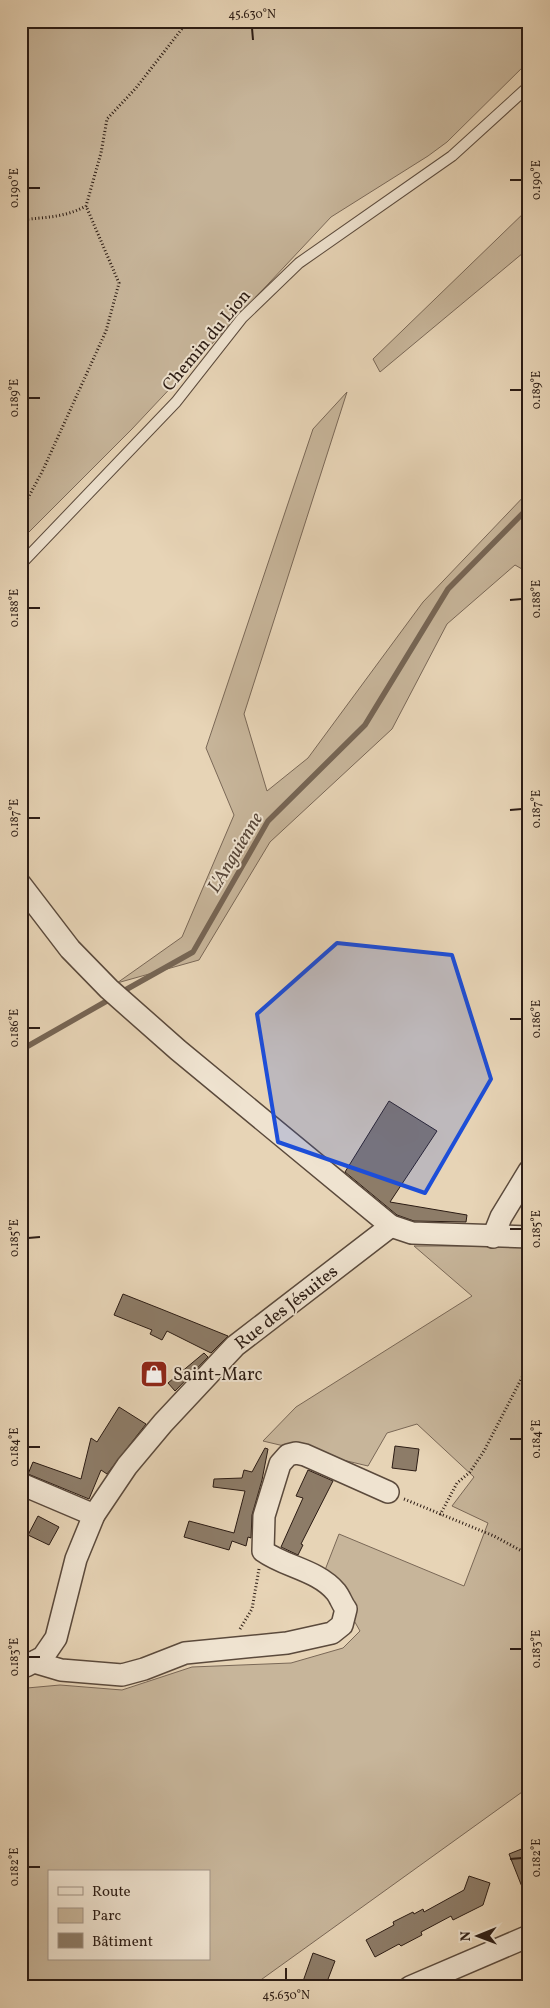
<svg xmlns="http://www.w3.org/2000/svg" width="550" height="2008" font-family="Vollkorn,serif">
<rect width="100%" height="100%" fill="#e7d4b6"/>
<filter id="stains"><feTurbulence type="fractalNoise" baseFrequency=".004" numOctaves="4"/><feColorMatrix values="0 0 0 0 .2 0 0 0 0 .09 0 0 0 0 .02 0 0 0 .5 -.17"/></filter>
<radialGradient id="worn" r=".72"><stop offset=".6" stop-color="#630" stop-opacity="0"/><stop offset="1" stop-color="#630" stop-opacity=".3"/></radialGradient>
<!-- green -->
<g fill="#c7b59a" stroke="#7a6857" fill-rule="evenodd">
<path d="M 21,21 L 529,21 L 529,61 L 447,142 L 428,156 L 331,217 L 132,429 L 21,540 Z"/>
<path d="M 529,208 L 529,248 L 380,372 L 373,359 Z"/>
<path d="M 347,392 L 244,714 L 267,791 L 308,758 L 423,602 L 529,491 L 529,573 L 515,565 L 447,624 L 392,729 L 270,842 L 199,960 L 117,983 L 182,937 L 234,815 L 206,748 L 313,429 Z"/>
<path d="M 414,1246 L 529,1246 L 529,1787 L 251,1987 L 21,1987 L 21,1692 L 27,1688 L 60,1685 L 122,1690 L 192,1667 L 291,1663 L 343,1648 L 360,1631 L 325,1570 L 339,1534 L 464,1586 L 488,1523 L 452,1506 L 474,1477 L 417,1424 L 387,1433 L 368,1466 L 263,1441 L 296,1407 L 472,1296 ZM 49,1872 L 209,1872 L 209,1959 L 49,1959 Z"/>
</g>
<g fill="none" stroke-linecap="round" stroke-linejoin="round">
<!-- stream -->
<g stroke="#766554" stroke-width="5.5">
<path d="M 120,993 L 193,952 L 268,821 L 365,725 L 448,589 L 529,507"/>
<path d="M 21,1050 L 112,998"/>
</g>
</g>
<!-- building -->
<g fill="#8d7c68" stroke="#2c1c14">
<path d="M 389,1101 L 437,1131 L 390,1202 L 467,1215 L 466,1222 L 414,1221 L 397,1215 L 345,1172 Z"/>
<path d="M 123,1294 L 161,1309 L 228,1336 L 211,1353 L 167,1331 L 162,1340 L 150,1334 L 152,1330 L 114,1315 Z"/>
<path d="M 204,1353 L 208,1357 L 175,1391 L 168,1383 Z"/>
<path d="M 119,1407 L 146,1424 L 107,1474 L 101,1470 L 89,1499 L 28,1474 L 33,1462 L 81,1479 L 91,1438 L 97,1442 Z"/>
<path d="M 395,1446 L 419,1449 L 416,1471 L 392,1468 Z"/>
<path d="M 265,1448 L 268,1449 L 262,1480 L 252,1515 L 251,1538 L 248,1537 L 246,1546 L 232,1541 L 229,1550 L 184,1537 L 189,1521 L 234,1533 L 245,1491 L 213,1487 L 214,1479 L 242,1478 L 244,1470 L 252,1472 Z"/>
<path d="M 308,1470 L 333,1481 L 301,1544 L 303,1545 L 298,1555 L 281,1547 L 303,1498 L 296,1496 Z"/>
<path d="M 38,1516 L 59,1527 L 49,1545 L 28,1535 Z"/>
<path d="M 529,1846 L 529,1902 L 528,1902 L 509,1854 Z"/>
<path d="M 469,1876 L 490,1883 L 483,1905 L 453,1920 L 451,1916 L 421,1932 L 422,1935 L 401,1946 L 399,1944 L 375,1957 L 366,1940 L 394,1925 L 393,1922 L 413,1912 L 414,1914 L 423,1909 L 424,1912 L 464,1890 Z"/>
<path d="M 313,1953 L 335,1961 L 325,1987 L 301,1987 Z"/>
</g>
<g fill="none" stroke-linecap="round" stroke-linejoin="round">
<!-- service casing -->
<g stroke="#5b4a3c" stroke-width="12">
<path id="service" d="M 21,564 L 176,402 L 242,318 L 299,263 L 452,156 L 529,86"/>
</g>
<!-- minor casing -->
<g stroke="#5b4a3c" stroke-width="24">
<g id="minor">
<path d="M 21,885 L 70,949 L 109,989 L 178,1050 L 391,1226 L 412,1233 L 529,1237"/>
<path d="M 493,1237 L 501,1217 L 529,1171"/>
<path d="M 21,1484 L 94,1515"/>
<path d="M 34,1662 L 61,1670 L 122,1675 L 144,1669 L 185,1653 L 287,1643 L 332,1633 L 342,1625 L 346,1609 C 342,1604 340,1597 336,1592 C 318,1570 285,1567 263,1551 L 264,1516 L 280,1464 L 288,1455 L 296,1453 L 305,1455 L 388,1492"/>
<path d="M 26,1666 L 43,1657 L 56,1638 L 76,1559 L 94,1515 L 127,1466 L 163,1423 L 235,1346 L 391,1226"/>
<path d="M 410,1987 L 529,1936"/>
</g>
</g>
<!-- path -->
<g stroke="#2c1c14" stroke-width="3" stroke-dasharray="1 2.5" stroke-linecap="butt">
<path d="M 21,220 C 45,217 64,218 86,206 L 101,153 L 107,119 L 136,88 L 188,21"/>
<path d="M 21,511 L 43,470 L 106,331 L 119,283 L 86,206"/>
<path d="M 404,1499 L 494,1536 L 529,1555"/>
<path d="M 440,1515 L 457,1483 L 470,1472 L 484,1451 L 529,1364"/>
<path d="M 240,1629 L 252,1609 L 259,1569"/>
</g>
<!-- service -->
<use href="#service" stroke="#efe3d0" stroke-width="10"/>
<!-- minor -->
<use href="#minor" stroke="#efe3d0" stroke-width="21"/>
</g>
<!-- marked area -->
<path fill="#1d4ed8" fill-opacity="0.2" stroke="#1d4ed8" stroke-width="4" stroke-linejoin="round" d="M 337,943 L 452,955 L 491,1079 L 425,1193 L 278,1142 L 257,1014 Z"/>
<!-- ticks -->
<path fill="none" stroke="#2c1c14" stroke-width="2" d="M 252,28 L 253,40M 510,180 L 522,180M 28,188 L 40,188M 510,390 L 522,390M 28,398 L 40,398M 510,600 L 522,599M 28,608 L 40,608M 510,810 L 522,809M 28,818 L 40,818M 510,1019 L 522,1019M 28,1028 L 40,1028M 510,1229 L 522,1229M 28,1238 L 40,1237M 510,1439 L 522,1439M 28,1447 L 40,1447M 510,1649 L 522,1649M 28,1657 L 40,1657M 510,1859 L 522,1858M 28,1867 L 40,1867M 286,1968 L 286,1980"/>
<!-- icons -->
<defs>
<g id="shop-square" transform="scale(1.4375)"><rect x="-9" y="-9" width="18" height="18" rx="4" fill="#8f2418" stroke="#efe3d0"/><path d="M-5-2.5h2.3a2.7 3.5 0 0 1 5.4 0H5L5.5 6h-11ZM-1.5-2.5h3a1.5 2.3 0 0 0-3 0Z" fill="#fff"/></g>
</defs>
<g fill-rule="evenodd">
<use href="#shop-square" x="154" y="1374"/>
</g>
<g text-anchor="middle" stroke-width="4" stroke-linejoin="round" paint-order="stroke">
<!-- street labels -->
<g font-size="18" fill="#2c1c14" stroke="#efe3d0">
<text transform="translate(206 340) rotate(-50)" y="6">Chemin du Lion</text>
<text transform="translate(286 1307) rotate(-38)" y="6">Rue des Jésuites</text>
</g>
<!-- poi labels -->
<g font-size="18" fill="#2c1c14" stroke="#efe3d0" text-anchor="start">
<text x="173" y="1380">Saint-Marc</text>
</g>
<!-- water labels -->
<g font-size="19" font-style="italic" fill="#574639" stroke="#efe3d0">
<text transform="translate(234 852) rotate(-59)" y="7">L'Anguienne</text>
</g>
</g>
<!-- margin -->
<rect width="550" height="2008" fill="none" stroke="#e7d4b6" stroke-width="55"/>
<!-- legend -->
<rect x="48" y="1870" width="162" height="90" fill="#efe3d0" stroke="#a19385"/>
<rect x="58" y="1887" width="25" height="8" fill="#efe3d0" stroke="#a19385"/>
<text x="92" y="1896" font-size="15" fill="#2c1c14">Route</text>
<rect x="58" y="1908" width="25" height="15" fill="#c7b59a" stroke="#a19385"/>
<text x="92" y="1920" font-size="15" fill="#2c1c14">Parc</text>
<rect x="58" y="1933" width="25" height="15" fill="#8d7c68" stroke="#a19385"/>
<text x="92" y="1946" font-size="15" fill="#2c1c14">Bâtiment</text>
<!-- north arrow -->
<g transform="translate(478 1936) rotate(269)" stroke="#efe3d0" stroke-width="4" paint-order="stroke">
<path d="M0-4L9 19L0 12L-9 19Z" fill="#2c1c14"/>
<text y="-8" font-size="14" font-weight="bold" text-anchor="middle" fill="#2c1c14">N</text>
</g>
<rect x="28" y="28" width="494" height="1952" fill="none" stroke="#2c1c14" stroke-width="2"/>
<g font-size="12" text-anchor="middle" fill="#2c1c14">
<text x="252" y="18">45.630°N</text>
<text transform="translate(536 180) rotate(-90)" y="4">0.190°E</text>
<text transform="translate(14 188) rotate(-90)" y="4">0.190°E</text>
<text transform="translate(536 390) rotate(-90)" y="4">0.189°E</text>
<text transform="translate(14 398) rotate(-90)" y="4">0.189°E</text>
<text transform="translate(536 599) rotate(-90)" y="4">0.188°E</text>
<text transform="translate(14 608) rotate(-90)" y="4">0.188°E</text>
<text transform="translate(536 809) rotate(-90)" y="4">0.187°E</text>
<text transform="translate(14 818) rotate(-90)" y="4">0.187°E</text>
<text transform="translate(536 1019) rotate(-90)" y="4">0.186°E</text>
<text transform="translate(14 1028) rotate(-90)" y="4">0.186°E</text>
<text transform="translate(536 1229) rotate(-90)" y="4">0.185°E</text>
<text transform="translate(14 1238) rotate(-90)" y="4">0.185°E</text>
<text transform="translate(536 1439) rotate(-90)" y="4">0.184°E</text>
<text transform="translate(14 1447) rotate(-90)" y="4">0.184°E</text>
<text transform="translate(536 1649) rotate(-90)" y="4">0.183°E</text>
<text transform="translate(14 1657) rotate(-90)" y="4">0.183°E</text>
<text transform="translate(536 1858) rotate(-90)" y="4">0.182°E</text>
<text transform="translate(14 1867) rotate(-90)" y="4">0.182°E</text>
<text x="286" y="1999">45.630°N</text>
</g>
<rect width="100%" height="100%" filter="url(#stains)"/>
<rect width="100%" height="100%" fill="url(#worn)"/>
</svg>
